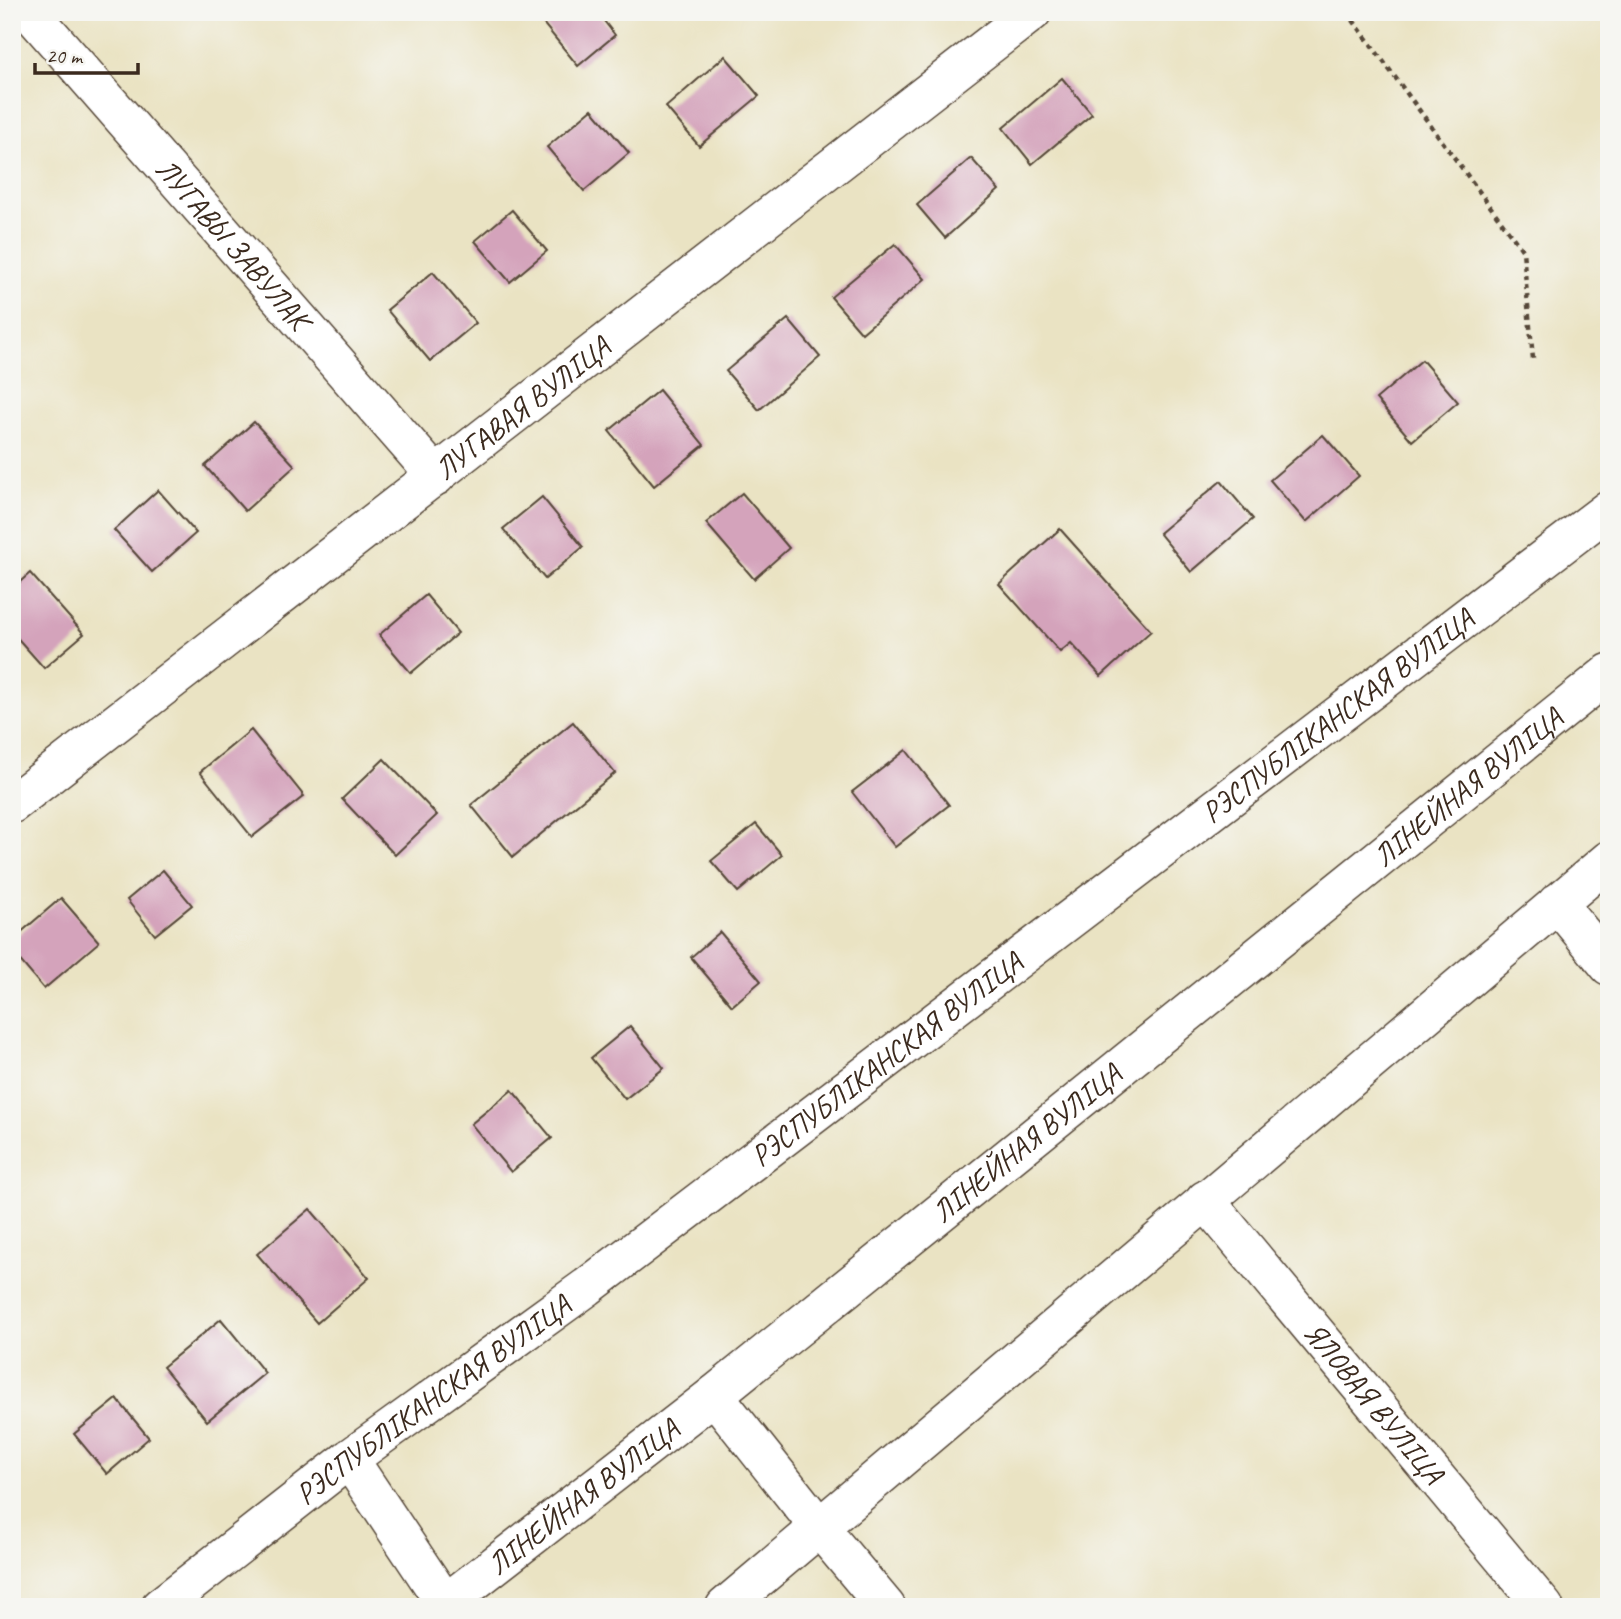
<svg xmlns="http://www.w3.org/2000/svg" width="1621" height="1619" font-family="Caveat,sans-serif">
<rect width="100%" height="100%" fill="#f6f6f2"/>
<filter id="ink" filterUnits="userSpaceOnUse"><feTurbulence type="fractalNoise" baseFrequency=".0143" numOctaves="2"/><feDisplacementMap in="SourceGraphic" scale="14" xChannelSelector="R" yChannelSelector="G"/><feConvolveMatrix kernelMatrix="1 2 1 2 8 2 1 2 1" color-interpolation-filters="sRGB"/></filter>
<filter id="wash" filterUnits="userSpaceOnUse"><feTurbulence type="fractalNoise" baseFrequency=".00686" numOctaves="4" result="noise"/><feDisplacementMap in="SourceGraphic" scale="28" xChannelSelector="R" yChannelSelector="G"/><feGaussianBlur stdDeviation="1.57" result="paint"/><feColorMatrix in="noise" values="0 0 0 0 0 0 0 0 0 0 0 0 0 0 0 0 0 1.4 0 .05"/><feComposite in="paint" operator="in"/></filter>
<g filter="url(#wash)">
<rect width="100%" height="100%" fill="#eae3c3"/>
<g id="blocks">
<!-- building -->
<g fill="#d4a3bb">
<path d="M 534,12 L 597,12 L 615,35 L 578,66 Z"/>
<path d="M 725,56 L 759,96 L 699,146 L 666,107 Z"/>
<path d="M 1062,78 L 1092,114 L 1032,164 L 1003,128 Z"/>
<path d="M 592,109 L 629,153 L 584,191 L 547,147 Z"/>
<path d="M 971,158 L 999,190 L 945,238 L 917,205 Z"/>
<path d="M 512,210 L 547,251 L 510,282 L 475,241 Z"/>
<path d="M 895,244 L 925,279 L 862,333 L 831,297 Z"/>
<path d="M 433,272 L 476,323 L 430,361 L 387,310 Z"/>
<path d="M 788,319 L 820,357 L 759,410 L 726,371 Z"/>
<path d="M 1422,360 L 1458,402 L 1412,441 L 1376,399 Z"/>
<path d="M 659,390 L 704,445 L 654,486 L 609,431 Z"/>
<path d="M 254,422 L 295,466 L 245,511 L 205,466 Z"/>
<path d="M 1323,435 L 1359,476 L 1306,522 L 1270,480 Z"/>
<path d="M 1221,481 L 1253,519 L 1191,572 L 1159,533 Z"/>
<path d="M 158,490 L 196,533 L 152,572 L 114,530 Z"/>
<path d="M 742,493 L 789,548 L 754,579 L 706,523 Z"/>
<path d="M 542,497 L 583,547 L 545,579 L 503,529 Z"/>
<path d="M 1060,529 L 1151,631 L 1101,676 L 1071,643 L 1060,652 L 999,584 Z"/>
<path d="M 30,573 L 84,634 L 44,668 L 12,632 L 12,589 Z"/>
<path d="M 426,595 L 458,633 L 411,673 L 379,635 Z"/>
<path d="M 573,722 L 615,773 L 513,857 L 471,805 Z"/>
<path d="M 251,730 L 304,796 L 252,837 L 200,772 Z"/>
<path d="M 906,750 L 949,805 L 895,847 L 852,792 Z"/>
<path d="M 384,759 L 437,815 L 395,855 L 342,799 Z"/>
<path d="M 756,824 L 782,855 L 738,892 L 711,861 Z"/>
<path d="M 163,870 L 192,905 L 155,935 L 127,900 Z"/>
<path d="M 61,898 L 99,942 L 44,989 L 12,951 L 12,940 Z"/>
<path d="M 720,932 L 761,981 L 732,1006 L 691,957 Z"/>
<path d="M 630,1026 L 664,1068 L 625,1099 L 591,1058 Z"/>
<path d="M 512,1090 L 552,1138 L 511,1172 L 471,1124 Z"/>
<path d="M 310,1209 L 369,1278 L 317,1323 L 257,1254 Z"/>
<path d="M 221,1319 L 265,1373 L 207,1421 L 163,1367 Z"/>
<path d="M 117,1399 L 149,1438 L 107,1474 L 74,1434 Z"/>
</g>
</g>
</g>
<g filter="url(#ink)">
<use href="#blocks" fill-opacity="0" stroke="#554637" stroke-width="2"/>
<g fill="none" stroke-linecap="round" stroke-linejoin="round">
<!-- minor casing -->
<g stroke="#554637" stroke-width="41">
<g id="minor">
<path id="s1" d="M 30,12 L 436,476"/>
<path id="s2" d="M 12,804 L 1032,12"/>
<path d="M 1557,903 L 1609,966"/>
<path id="s3" d="M 1205,1200 L 1544,1607"/>
<path d="M 714,1395 L 819,1527 L 886,1607"/>
<path d="M 349,1459 L 445,1603"/>
<path id="s4" d="M 160,1607 L 349,1459 L 587,1287 L 1609,509"/>
<path id="s5" d="M 441,1607 L 714,1395 L 1609,673"/>
<path d="M 725,1607 L 1609,860"/>
</g>
</g>
<!-- path -->
<path stroke="#554637" stroke-width="4.5" stroke-dasharray="5 5" stroke-linecap="butt" d="M 1347,12 L 1523,251 L 1533,359"/>
<!-- minor -->
<use href="#minor" stroke="#fff" stroke-width="38"/>
</g>
</g>
<g text-anchor="middle" stroke-width="5" stroke-linejoin="round" paint-order="stroke">
<!-- street labels -->
<g font-size="30" fill="#3b2a1e" stroke="#f6f6f2">
<text dy="10" stroke="none"><textPath href="#s1" startOffset="308">ЛУГАВЫ ЗАВУЛАК</textPath></text>
<text dy="10" stroke="none"><textPath href="#s2" startOffset="646">ЛУГАВАЯ ВУЛІЦА</textPath></text>
<text dy="10" stroke="none"><textPath href="#s4" startOffset="1477">РЭСПУБЛІКАНСКАЯ ВУЛІЦА</textPath></text>
<text dy="10" stroke="none"><textPath href="#s5" startOffset="1314">ЛІНЕЙНАЯ ВУЛІЦА</textPath></text>
<text dy="10" stroke="none"><textPath href="#s4" startOffset="910">РЭСПУБЛІКАНСКАЯ ВУЛІЦА</textPath></text>
<text dy="10" stroke="none"><textPath href="#s5" startOffset="747">ЛІНЕЙНАЯ ВУЛІЦА</textPath></text>
<text dy="10" stroke="none"><textPath href="#s4" startOffset="343">РЭСПУБЛІКАНСКАЯ ВУЛІЦА</textPath></text>
<text dy="10" stroke="none"><textPath href="#s3" startOffset="264">ЯЛОВАЯ ВУЛІЦА</textPath></text>
<text dy="10" stroke="none"><textPath href="#s5" startOffset="180">ЛІНЕЙНАЯ ВУЛІЦА</textPath></text>
</g>
</g>
<!-- margin -->
<rect width="1621" height="1619" fill="none" stroke="#f6f6f2" stroke-width="42"/>
<!-- scale -->
<path d="M35 63v10h103v-10" fill="none" stroke="#3b2a1e" stroke-width="3.5"/>
<text x="46" y="63" font-size="21" fill="#3b2a1e" stroke="#f6f6f2" stroke-width="5" paint-order="stroke">20 m</text>
</svg>
